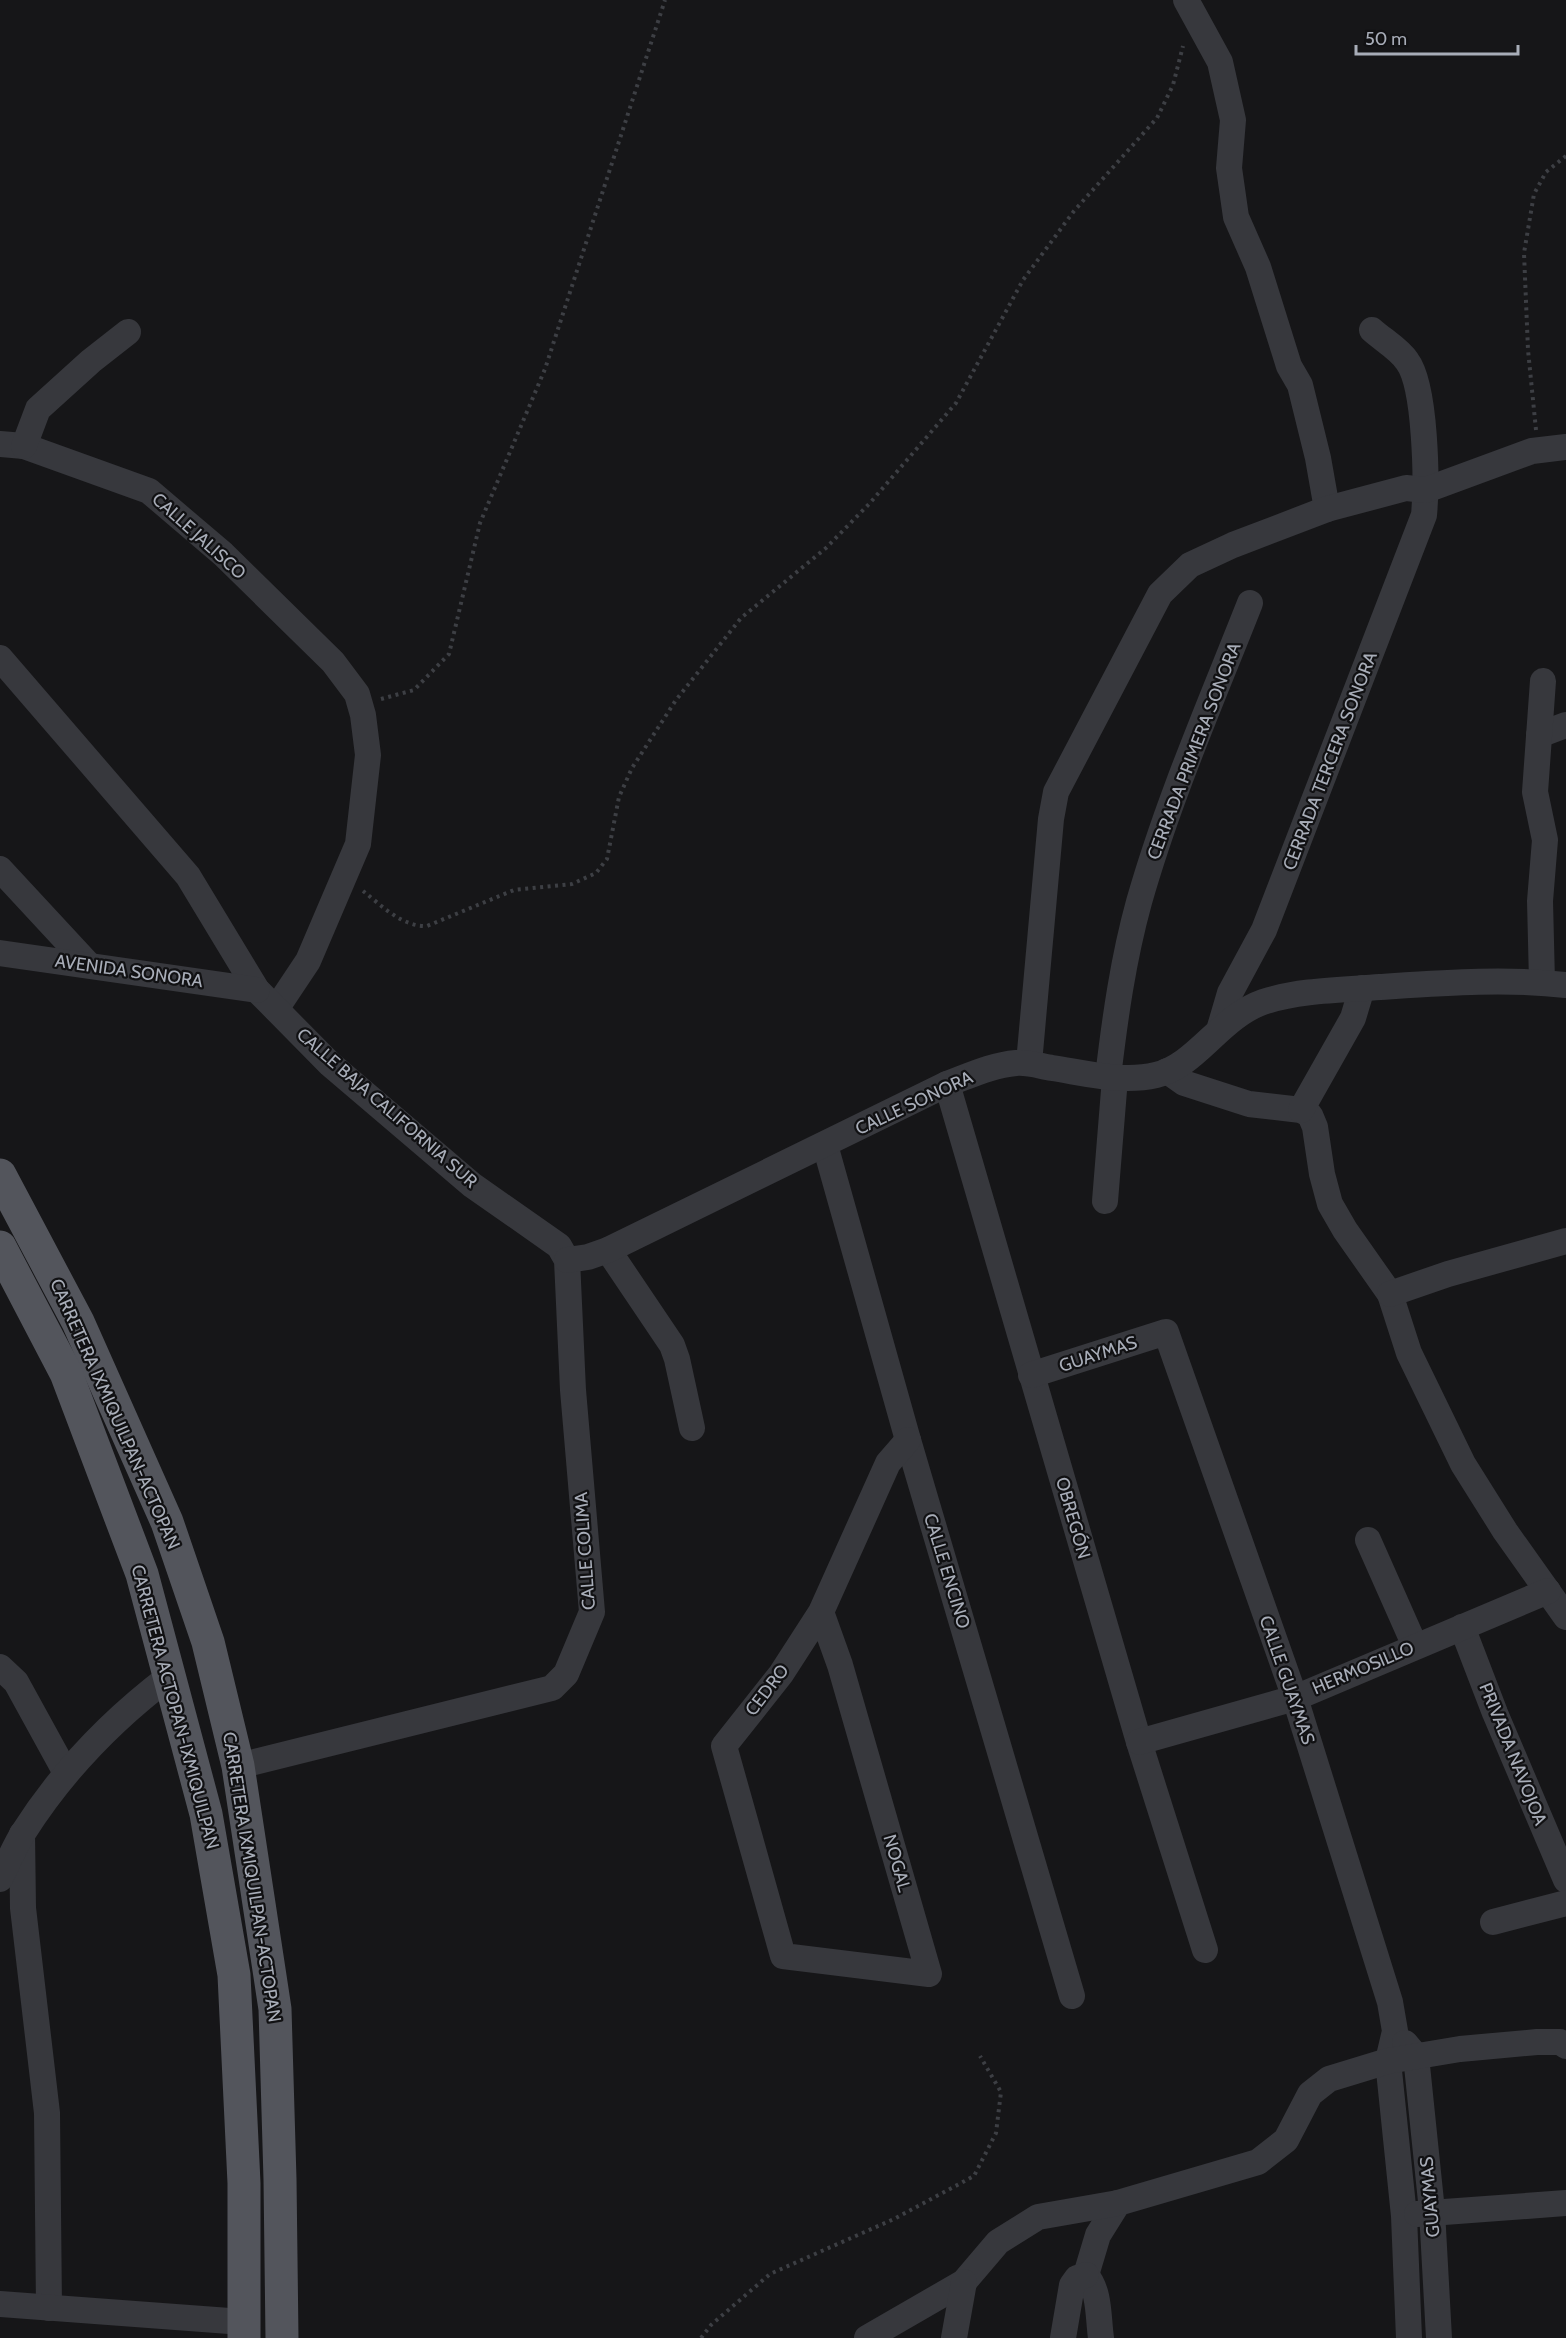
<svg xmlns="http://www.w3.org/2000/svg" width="1566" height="2338" font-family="Cabin,sans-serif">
<rect width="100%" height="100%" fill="#161618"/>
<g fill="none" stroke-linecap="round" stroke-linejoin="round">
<!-- path -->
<g stroke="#3d3f44" stroke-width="4" stroke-dasharray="3 4.5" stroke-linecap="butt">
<path d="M 1536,430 L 1528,350 L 1524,253 L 1534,194 L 1546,172 L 1566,156"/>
<path d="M 381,699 L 414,690 L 449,654 L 480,523 L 545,369 L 665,0"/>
<path d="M 363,891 C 381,905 402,927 427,926 L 514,890 L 572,884 L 596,873 L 607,859 L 619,797 L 632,768 L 676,700 L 741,618 L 826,548 L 870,503 L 956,403 L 1023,280 L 1074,211 L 1157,118 L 1173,85 L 1183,46"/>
<path d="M 701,2338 L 711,2325 L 770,2274 L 894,2219 L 974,2176 L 996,2133 L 1001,2092 L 980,2056"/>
</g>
<!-- minor -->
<g stroke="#37383d" stroke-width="26">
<path d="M 1186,0 L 1220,62 L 1233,120 L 1229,168 L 1236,217 L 1258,267 L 1289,366 L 1300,385 L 1318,458 L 1327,509"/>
<path d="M 0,444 L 24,446 L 149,491 L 223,554 L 333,662 L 357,694 L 363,715 L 368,755 L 358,844 L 308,961 L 276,1009"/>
<path d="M 24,446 L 38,409 L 91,361 L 128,332"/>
<path d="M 0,658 L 188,876 L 257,990 L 330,1064 L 472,1185 L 559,1246 L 567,1260 L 573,1390 L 592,1612 L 566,1674 L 552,1688 L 238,1766"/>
<path d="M 1539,735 L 1566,725"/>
<path d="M 0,869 L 89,965"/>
<path d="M 0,953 L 257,990"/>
<path d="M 1542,982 L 1540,901 L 1545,840 L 1535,792 L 1543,681"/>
<path d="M 1220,1027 L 1230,993 L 1264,930 L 1424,515 C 1427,483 1426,386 1407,361 C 1399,349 1383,340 1372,330"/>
<path d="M 1029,1063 L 1051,819 L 1056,792 L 1160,594 L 1190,565 L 1233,545 L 1327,509 L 1406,488 L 1426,490 L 1532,451 L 1566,447"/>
<path d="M 1167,1071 L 1184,1083 L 1249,1104 L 1301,1110 L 1310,1115 L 1315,1127 L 1322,1174 L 1330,1204 L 1345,1230 L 1390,1294 L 1409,1353 L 1463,1464 L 1505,1531 L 1566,1617"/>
<path d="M 1108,1077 C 1115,1018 1123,960 1139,902 C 1168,800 1211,702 1250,603"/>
<path d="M 947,1084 L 1139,1742 L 1205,1950"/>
<path d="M 1301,1110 L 1353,1018 L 1362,988"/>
<path d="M 825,1145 L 908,1440 L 1072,1996"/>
<path d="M 1105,1201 L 1115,1078"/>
<path d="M 608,1250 L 672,1345 L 677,1359 L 692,1428"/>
<path d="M 567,1260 L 588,1257 L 608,1250 L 947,1084 C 969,1076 992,1065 1016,1063 C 1028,1062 1040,1066 1052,1068 C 1085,1073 1122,1083 1156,1075 C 1196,1066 1220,1017 1263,1002 C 1300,990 1342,990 1380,987 C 1441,983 1505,978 1566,985"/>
<path d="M 1390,1294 L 1448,1274 L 1566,1241"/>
<path d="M 1031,1375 L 1166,1332 L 1295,1698 L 1390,2002 L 1395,2031 L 1388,2061 L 1404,2216 L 1409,2338"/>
<path d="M 1368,1540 L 1415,1646"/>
<path d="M 821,1612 L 840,1665 L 929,1974 L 783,1956 L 724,1746 L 781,1674 L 821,1612 L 888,1463 L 908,1440"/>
<path d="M 1462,1627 L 1495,1713 L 1566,1880"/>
<path d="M 0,1667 L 16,1682 L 66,1773"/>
<path d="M 1139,1742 L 1295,1698 L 1548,1591"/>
<path d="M 22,1834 L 23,1908 L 47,2113 L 49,2308"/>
<path d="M 0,1879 C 7,1864 14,1848 23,1833 C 61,1773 113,1719 170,1676"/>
<path d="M 1493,1922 L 1566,1903"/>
<path d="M 1405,2043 L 1416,2056 L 1432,2211 L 1439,2338"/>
<path d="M 1417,2214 L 1566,2203"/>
<path d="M 1086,2275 L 1098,2235 L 1118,2203"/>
<path d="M 1086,2275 C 1100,2291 1098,2317 1101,2338"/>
<path d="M 0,2304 L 243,2322"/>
<path d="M 867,2338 L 964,2282 L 998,2242 L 1038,2217 L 1118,2203 L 1258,2162 L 1286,2140 L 1310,2094 L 1329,2079 L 1388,2061 L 1460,2049 L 1537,2042 L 1560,2042 L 1566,2046"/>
<path d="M 954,2338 L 964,2282"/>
<path d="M 1063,2338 L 1072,2285 L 1077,2278 L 1086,2275"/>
</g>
<!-- primary -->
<g stroke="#53555c" stroke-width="33">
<path d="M 0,1175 L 78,1322 L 167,1522 L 208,1642 L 238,1766 L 275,2009 L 280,2179 L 282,2338"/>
<path d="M 0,1247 L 66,1373 L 142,1574 L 206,1814 L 234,1975 L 244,2183 L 244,2338"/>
</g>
</g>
<g text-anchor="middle" stroke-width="4.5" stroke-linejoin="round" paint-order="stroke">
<!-- street labels -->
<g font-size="18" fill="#a8adb8" stroke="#111113">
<text transform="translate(199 536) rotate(42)" y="6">CALLE JALISCO</text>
<text transform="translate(1194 751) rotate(-69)" y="6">CERRADA PRIMERA SONORA</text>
<text transform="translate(1330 761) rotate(-69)" y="6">CERRADA TERCERA SONORA</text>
<text transform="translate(129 971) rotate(8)" y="6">AVENIDA SONORA</text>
<text transform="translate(914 1103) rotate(-25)" y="6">CALLE SONORA</text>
<text transform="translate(387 1108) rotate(41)" y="6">CALLE BAJA CALIFORNIA SUR</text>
<text transform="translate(1098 1354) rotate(-18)" y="6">GUAYMAS</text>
<text transform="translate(115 1414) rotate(66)" y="6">CARRETERA IXMIQUILPAN-ACTOPAN</text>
<text transform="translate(1073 1518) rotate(74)" y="6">OBREGÓN</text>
<text transform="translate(585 1551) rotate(-94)" y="6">CALLE COLIMA</text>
<text transform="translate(947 1571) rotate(73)" y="6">CALLE ENCINO</text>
<text transform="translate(1363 1668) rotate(-23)" y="6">HERMOSILLO</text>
<text transform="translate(1287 1680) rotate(71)" y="6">CALLE GUAYMAS</text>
<text transform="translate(767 1690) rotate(-53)" y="6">CEDRO</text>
<text transform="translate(175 1707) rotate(75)" y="6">CARRETERA ACTOPAN-IXMIQUILPAN</text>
<text transform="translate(1513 1754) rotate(68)" y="6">PRIVADA NAVOJOA</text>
<text transform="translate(897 1863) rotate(74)" y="6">NOGAL</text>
<text transform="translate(252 1877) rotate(81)" y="6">CARRETERA IXMIQUILPAN-ACTOPAN</text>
<text transform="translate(1430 2197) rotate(-95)" y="6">GUAYMAS</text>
</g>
</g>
<!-- scale -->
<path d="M1356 45v9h162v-9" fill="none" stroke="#a8adb8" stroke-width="3"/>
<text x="1365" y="45" font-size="18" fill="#a8adb8" stroke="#111113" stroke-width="4.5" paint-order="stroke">50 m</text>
</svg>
